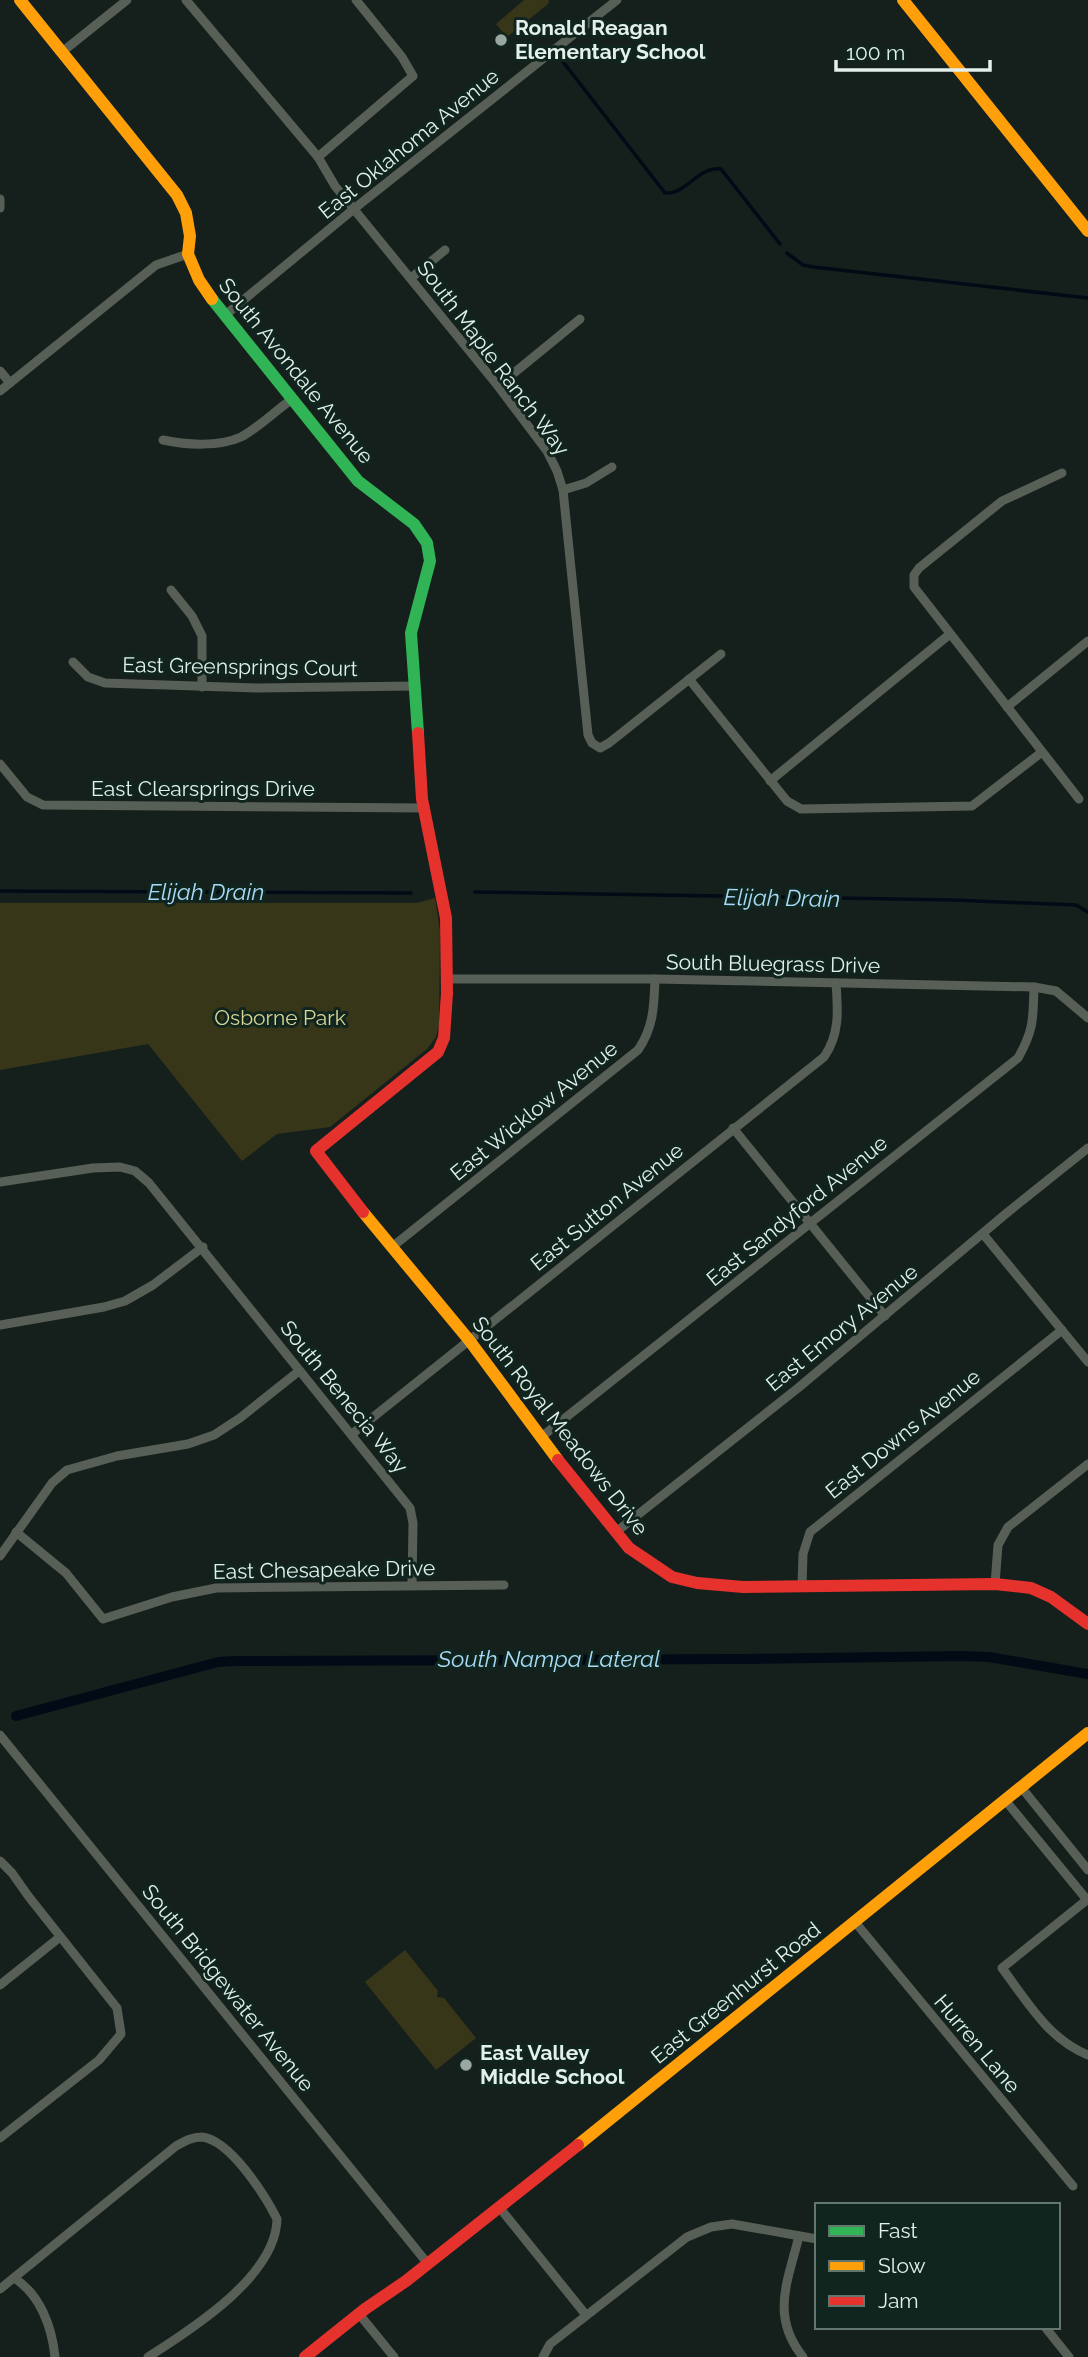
<svg xmlns="http://www.w3.org/2000/svg" width="1088" height="2357" font-family="Raleway,sans-serif">
<rect width="100%" height="100%" fill="#15201d"/>
<!-- green -->
<g fill="#383618">
<path d="M 524,0 L 549,0 L 548,4 L 507,37 L 496,24 Z"/>
<path d="M 435,898 L 440,931 L 439,1024 L 436,1037 L 427,1049 L 330,1127 L 277,1134 L 242,1161 L 148,1044 L 0,1070 L 0,903 L 416,903 Z"/>
<path d="M 405,1950 L 438,1991 L 437,1997 L 444,1998 L 476,2038 L 436,2070 L 365,1982 Z"/>
</g>
<g fill="none" stroke-linecap="round" stroke-linejoin="round">
<!-- stream -->
<g stroke="#020a16" stroke-width="3.5">
<path d="M 560,58 L 665,193 C 687,195 697,166 721,169 L 780,244"/>
<path d="M 787,253 L 803,265 L 813,267 L 1088,298"/>
<path d="M 0,891 L 411,893"/>
<path d="M 475,892 L 953,900 L 1076,905 L 1088,912"/>
</g>
<!-- canal -->
<path stroke="#020a16" stroke-width="10" d="M 16,1716 L 218,1662 L 235,1661 L 738,1659 L 963,1656 L 989,1657 L 1088,1674"/>
<!-- street -->
<g stroke="#575f56" stroke-width="9">
<path d="M 186,0 L 318,157 L 335,186 L 498,386 L 547,451 L 557,471 L 563,490 L 588,735 L 592,743 L 600,748 L 609,743 L 721,654"/>
<path d="M 62,52 L 127,0"/>
<path d="M 318,157 L 413,76 L 402,57 L 356,0"/>
<path d="M 0,199 L 0,208"/>
<path d="M 411,278 L 445,250"/>
<path d="M 224,316 L 355,208 L 617,0"/>
<path d="M 0,371 L 10,383"/>
<path d="M 498,386 L 580,319"/>
<path d="M 0,391 L 156,265 L 188,254"/>
<path d="M 163,440 C 186,445 219,447 241,437 C 258,428 275,411 291,400"/>
<path d="M 1062,473 L 1002,501 L 919,568 L 914,575 L 914,587 L 1079,799"/>
<path d="M 563,490 L 586,483 L 612,467"/>
<path d="M 171,590 L 192,616 L 202,636 L 202,687"/>
<path d="M 73,662 L 88,677 L 105,683 L 258,688 L 415,686"/>
<path d="M 689,679 L 787,801 L 801,809 L 972,806 L 1042,752"/>
<path d="M 1007,707 L 1088,641"/>
<path d="M 0,764 L 27,797 L 43,805 L 424,808"/>
<path d="M 770,781 L 950,634"/>
<path d="M 446,979 L 655,979 L 1034,987 L 1056,991 L 1088,1018"/>
<path d="M 733,1128 L 885,1316"/>
<path d="M 0,1182 L 93,1168 L 120,1167 L 135,1171 L 149,1183 L 410,1508 L 413,1523 L 412,1584"/>
<path d="M 983,1234 L 1088,1362"/>
<path d="M 392,1247 L 638,1050 C 654,1027 654,1005 655,979"/>
<path d="M 0,1325 L 104,1307 L 125,1301 L 153,1285 L 203,1247"/>
<path d="M 352,1434 L 824,1057 C 840,1034 838,1010 836,983"/>
<path d="M 540,1438 L 1018,1058 C 1034,1030 1033,1019 1034,987"/>
<path d="M 16,1532 L 66,1573 L 103,1619 L 172,1597 L 216,1588 L 504,1585"/>
<path d="M 616,1532 L 798,1388 L 1008,1212 L 1088,1148"/>
<path d="M 0,1556 L 52,1483 L 67,1470 L 117,1456 L 188,1444 L 214,1435 L 240,1418 L 299,1371"/>
<path d="M 995,1584 L 998,1545 L 1008,1527 L 1088,1464"/>
<path d="M 802,1586 L 803,1554 L 810,1532 L 1062,1330"/>
<path d="M 0,1735 L 428,2264"/>
<path d="M 1021,1787 L 1088,1870"/>
<path d="M 1005,1800 L 1087,1900"/>
<path d="M 0,1861 L 12,1873 L 29,1897 L 117,2008 L 121,2034 L 99,2060 L 0,2138"/>
<path d="M 1088,1899 L 1002,1968 C 1027,2001 1048,2039 1088,2055"/>
<path d="M 855,1922 L 1073,2186"/>
<path d="M 0,1985 L 60,1937"/>
<path d="M 499,2207 L 586,2315"/>
<path d="M 799,2236 C 788,2281 770,2316 803,2357"/>
<path d="M 14,2278 C 40,2294 52,2327 55,2357"/>
<path d="M 0,2289 L 176,2146 C 185,2141 192,2137 202,2137 C 230,2140 265,2195 277,2219 C 276,2276 192,2329 148,2357"/>
<path d="M 359,2314 L 394,2357"/>
<path d="M 1045,2327 L 1069,2357"/>
<path d="M 543,2357 L 550,2344 L 687,2237 L 711,2227 L 732,2224 L 817,2239"/>
</g>
<!-- fast -->
<path stroke="#30b455" stroke-width="12" d="M 212,299 L 358,481 L 414,524 L 427,543 L 430,561 L 411,633 L 418,733"/>
<!-- slow -->
<g stroke="#ff9f0a" stroke-width="12">
<path d="M 20,0 L 177,195 L 186,213 L 190,236 L 188,254 L 199,280 L 212,299"/>
<path d="M 903,0 L 1088,231"/>
<path d="M 363,1212 L 469,1340 L 558,1460"/>
<path d="M 578,2145 L 1088,1733"/>
</g>
<!-- jam -->
<g stroke="#e5322d" stroke-width="12">
<path d="M 363,1212 L 316,1151 L 438,1052 L 444,1038 L 447,993 L 446,918 L 422,799 L 418,733"/>
<path d="M 558,1460 L 629,1548 L 672,1577 L 697,1583 L 743,1587 L 995,1584 L 1031,1588 L 1051,1597 L 1088,1624"/>
<path d="M 305,2357 L 365,2309 L 406,2281 L 578,2145"/>
</g>
</g>
<!-- markers -->
<g fill="#9ba7a3" stroke="#10251e" stroke-width="2.5">
<circle cx="501" cy="40" r="7"/>
<circle cx="466" cy="2065" r="7"/>
</g>
<g text-anchor="middle" stroke-width="6" stroke-linejoin="round" paint-order="stroke">
<!-- poi labels -->
<g font-size="21" font-weight="bold" fill="#e3f0eb" stroke="#10251e" text-anchor="start">
<text x="515" y="35">Ronald Reagan<tspan x="515" dy="24">Elementary School</tspan></text>
<text x="480" y="2060">East Valley<tspan x="480" dy="24">Middle School</tspan></text>
</g>
<!-- street labels -->
<g font-size="21" fill="#e3f0eb" stroke="#10251e">
<text transform="translate(409 144) rotate(-39)" y="7">East Oklahoma Avenue</text>
<text transform="translate(493 358) rotate(53)" y="7">South Maple Ranch Way</text>
<text transform="translate(296 371) rotate(51)" y="7">South Avondale Avenue</text>
<text transform="translate(240 667) rotate(1)" y="7">East Greensprings Court</text>
<text x="203" y="796">East Clearsprings Drive</text>
<text transform="translate(773 964) rotate(1)" y="7">South Bluegrass Drive</text>
<text transform="translate(534 1111) rotate(-39)" y="7">East Wicklow Avenue</text>
<text transform="translate(607 1207) rotate(-39)" y="7">East Sutton Avenue</text>
<text transform="translate(797 1211) rotate(-39)" y="7">East Sandyford Avenue</text>
<text transform="translate(842 1328) rotate(-39)" y="7">East Emory Avenue</text>
<text transform="translate(344 1397) rotate(51)" y="7">South Benecia Way</text>
<text transform="translate(560 1426) rotate(52)" y="7">South Royal Meadows Drive</text>
<text transform="translate(903 1434) rotate(-39)" y="7">East Downs Avenue</text>
<text transform="translate(324 1570) rotate(-1)" y="7">East Chesapeake Drive</text>
<text transform="translate(228 1988) rotate(51)" y="7">South Bridgewater Avenue</text>
<text transform="translate(736 1993) rotate(-39)" y="7">East Greenhurst Road</text>
<text transform="translate(977 2044) rotate(50)" y="7">Hurren Lane</text>
</g>
<!-- park labels -->
<g font-size="21" fill="#dad595" stroke="#10251e">
<text x="280" y="1025">Osborne Park</text>
</g>
<!-- water labels -->
<g font-size="23" font-style="italic" fill="#a8daf8" stroke="#10251e">
<text x="206" y="900">Elijah Drain</text>
<text transform="translate(782 898) rotate(1)" y="8">Elijah Drain</text>
<text x="549" y="1667">South Nampa Lateral</text>
</g>
</g>
<!-- legend -->
<rect x="815" y="2203" width="245" height="126" fill="#10251e" stroke="#647670" stroke-width="2"/>
<rect x="829" y="2226" width="35" height="10" fill="#30b455" stroke="#647670" stroke-width="2"/>
<text x="878" y="2238" font-size="21" fill="#e3f0eb">Fast</text>
<rect x="829" y="2261" width="35" height="10" fill="#ff9f0a" stroke="#647670" stroke-width="2"/>
<text x="878" y="2273" font-size="21" fill="#e3f0eb">Slow</text>
<rect x="829" y="2296" width="35" height="10" fill="#e5322d" stroke="#647670" stroke-width="2"/>
<text x="878" y="2308" font-size="21" fill="#e3f0eb">Jam</text>
<!-- scale -->
<path d="M836 60v10h154v-10" fill="none" stroke="#e3f0eb" stroke-width="3.5"/>
<text x="846" y="60" font-size="21" fill="#e3f0eb" stroke="#10251e" stroke-width="5" paint-order="stroke">100 m</text>
</svg>
